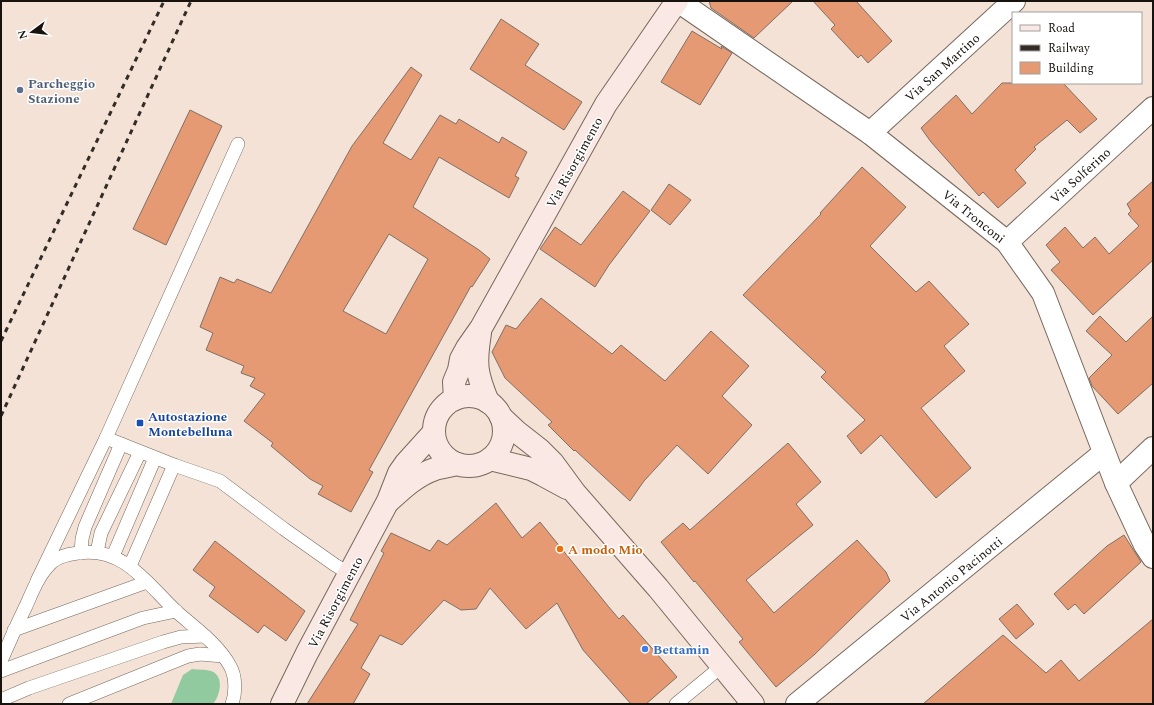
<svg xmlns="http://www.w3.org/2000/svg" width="1154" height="705" font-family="Spectral,serif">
<rect width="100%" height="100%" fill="#f3e2d5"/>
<!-- green -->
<path fill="#90ca9e" d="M 192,669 C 198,670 205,669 211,671 C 225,676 220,696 213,704 L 171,704 L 183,675 Z"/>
<!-- building -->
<g fill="#e69a73" stroke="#806f66" fill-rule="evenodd">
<path d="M 709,1 L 793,1 L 754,38 L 711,8 Z"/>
<path d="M 813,1 L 856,1 L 892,41 L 868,63 L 861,55 L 858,58 L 831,29 L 835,25 Z"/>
<path d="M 501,19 L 539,44 L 525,65 L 582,102 L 564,130 L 470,69 Z"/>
<path d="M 692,31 L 722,49 L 721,46 L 732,53 L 700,105 L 661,82 Z"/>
<path d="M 411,67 L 422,75 L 383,143 L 411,160 L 440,115 L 456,124 L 459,119 L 499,143 L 502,137 L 527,152 L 515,176 L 519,178 L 509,198 L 439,157 L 413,207 L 479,250 L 490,259 L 472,287 L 471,286 L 369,470 L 373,472 L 351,512 L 318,494 L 323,486 L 310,479 L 271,446 L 273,443 L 244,421 L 265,394 L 250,386 L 255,378 L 241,373 L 244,366 L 206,350 L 213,333 L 200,327 L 220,277 L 234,283 L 237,279 L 271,293 L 352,146 ZM 389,234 L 428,259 L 386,334 L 343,311 Z"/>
<path d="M 1002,83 L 1063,83 L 1097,119 L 1080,133 L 1067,120 L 1034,147 L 1036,149 L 1015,170 L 1026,183 L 998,208 L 983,192 L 979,196 L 931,142 L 921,128 L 956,95 L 972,114 Z"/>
<path d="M 190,110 L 222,126 L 166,245 L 133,229 Z"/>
<path d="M 862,167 L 906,207 L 870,246 L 916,292 L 929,281 L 969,324 L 944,346 L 965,371 L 921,408 L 971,468 L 936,498 L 881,435 L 861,454 L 847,436 L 865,420 L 821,377 L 826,372 L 743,295 L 821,214 L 820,213 Z"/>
<path d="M 1153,181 L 1153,260 L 1093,315 L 1051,270 L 1060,262 L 1046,245 L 1065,227 L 1083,248 L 1095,237 L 1109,254 L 1139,226 L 1128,214 L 1131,211 L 1127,204 Z"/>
<path d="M 669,184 L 691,200 L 670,225 L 651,210 Z"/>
<path d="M 623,191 L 650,211 L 609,265 L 595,287 L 540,249 L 555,227 L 581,245 Z"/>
<path d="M 541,298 L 612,354 L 621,345 L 665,381 L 711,331 L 749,366 L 722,396 L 752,425 L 708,474 L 677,445 L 644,481 L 630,501 L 575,450 L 574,451 L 548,425 L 552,422 L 505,378 L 492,352 L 506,325 L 516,329 Z"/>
<path d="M 1100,316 L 1126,342 L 1153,316 L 1153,383 L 1118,414 L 1092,386 L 1089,378 L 1112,355 L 1086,331 Z"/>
<path d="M 788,443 L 821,482 L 796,504 L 813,525 L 746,580 L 774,613 L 857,540 L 886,572 L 890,581 L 814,655 L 776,687 L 739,642 L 743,639 L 695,581 L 694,582 L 661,542 L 683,523 L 690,530 Z"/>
<path d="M 496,503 L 522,538 L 540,522 L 608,606 L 619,619 L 623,615 L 677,677 L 646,704 L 631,704 L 583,650 L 557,603 L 526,629 L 490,588 L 476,609 L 461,610 L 444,600 L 402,645 L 380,635 L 361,668 L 370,674 L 353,704 L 307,704 L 358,624 L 350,620 L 384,553 L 381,551 L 391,533 L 430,551 L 438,540 L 447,545 Z"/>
<path d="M 1124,535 L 1141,562 L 1084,614 L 1075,604 L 1068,610 L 1054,594 L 1107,546 Z"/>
<path d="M 215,541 L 305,611 L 286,641 L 264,625 L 258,633 L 209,596 L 215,587 L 193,570 Z"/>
<path d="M 1017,604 L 1034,624 L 1016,639 L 999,619 Z"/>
<path d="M 1153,619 L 1153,704 L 923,704 L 1003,635 L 1046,673 L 1061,660 L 1079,681 Z"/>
</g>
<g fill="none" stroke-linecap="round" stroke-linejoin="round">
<!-- lane casing -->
<g stroke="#77685c" stroke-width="14">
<g id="lane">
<path d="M 106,438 L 174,465 L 220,481 L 284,529 L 335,565 L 350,574"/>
<path d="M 97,552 L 101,533 L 140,452"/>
<path d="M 81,553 L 82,539 L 85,527 L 121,444"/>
<path d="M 113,556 L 155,458"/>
<path d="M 130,566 L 174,465"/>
<path d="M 37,581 L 106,438 L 238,144"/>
<path d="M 14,630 L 147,582"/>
<path d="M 1,661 C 9,643 17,624 26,606 C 33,590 39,574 52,562 C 59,556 70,554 78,553 C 124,546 147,584 177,612 C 195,628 218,644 230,666 C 236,676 236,693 232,704"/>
<path d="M 1,671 L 143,618 L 176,611"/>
<path d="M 1,700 L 29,688 L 163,642 L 181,637 L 205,636"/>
<path d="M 69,704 L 188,656 L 200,654 L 223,656"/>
<path d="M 676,704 L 722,666"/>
</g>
</g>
<!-- street casing -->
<g stroke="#77685c" stroke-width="24">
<g id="street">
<path d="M 678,1 L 870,133 L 1007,242 L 1043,293 L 1116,483 L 1145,545 L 1153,557"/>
<path d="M 870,133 L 1014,1"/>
<path d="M 1007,242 L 1153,108"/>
<path d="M 1116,483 L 1153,448"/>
<path d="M 797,704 L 1104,453"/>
</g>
</g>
<!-- secondary casing -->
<g stroke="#77685c" stroke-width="24">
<g id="secondary">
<path d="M 480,333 C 475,364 476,373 488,402"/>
<circle cx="469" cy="431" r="35"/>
<path d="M 455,399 L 454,382 L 459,370 L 461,359 L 467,348 L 481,328 L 606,104 L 677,1"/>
<path d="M 501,417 L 517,432 L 540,450 L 553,463 L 575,493 L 658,588 L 753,704"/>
<path d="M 490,459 L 531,469 L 543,475 L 567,488"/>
<path d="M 389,501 C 403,488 417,475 435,469 C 442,467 450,466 457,464"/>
<path d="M 282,704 L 307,653 L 388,501 L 399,473 L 406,463 L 434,432"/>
</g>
</g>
<!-- lane -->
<use href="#lane" stroke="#fff" stroke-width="13"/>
<!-- street -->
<use href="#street" stroke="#fff" stroke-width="22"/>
<!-- secondary -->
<use href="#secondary" stroke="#fae8e5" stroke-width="22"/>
<!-- rail -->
<g stroke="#332c26" stroke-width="3" stroke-dasharray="5 5" stroke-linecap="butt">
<path d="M 1,341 L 164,1"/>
<path d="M 1,416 L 191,1"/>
</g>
</g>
<!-- markers -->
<circle fill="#5c6f8a" stroke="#fff" stroke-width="1.5" cx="20" cy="90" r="4"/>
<rect fill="#1a4fb4" stroke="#fff" stroke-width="1.5" x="136" y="419" width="8" height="8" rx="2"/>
<circle fill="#e8710a" stroke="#fff" stroke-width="1.5" cx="560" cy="549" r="4"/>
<circle fill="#3f7fe0" stroke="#fff" stroke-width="1.5" cx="645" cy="649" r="4"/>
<g text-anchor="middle" stroke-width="3" stroke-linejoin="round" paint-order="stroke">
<!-- street labels -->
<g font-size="13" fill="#17120d" stroke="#fff">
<text transform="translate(942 67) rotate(-42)" y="5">Via San Martino</text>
<text transform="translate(574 162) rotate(-61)" y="5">Via Risorgimento</text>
<text transform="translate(1080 175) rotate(-42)" y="5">Via Solferino</text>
<text transform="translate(974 216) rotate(39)" y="5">Via Tronconi</text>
<text transform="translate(951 579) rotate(-39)" y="5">Via Antonio Pacinotti</text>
<text transform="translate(335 602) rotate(-62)" y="5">Via Risorgimento</text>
</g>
<!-- service labels -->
<g font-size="13" font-weight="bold" fill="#4e5e75" stroke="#fff" text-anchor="start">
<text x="28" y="88">Parcheggio<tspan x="28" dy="15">Stazione</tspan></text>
</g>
<!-- transit labels -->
<g font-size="13" font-weight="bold" fill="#164399" stroke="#fff" text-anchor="start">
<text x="148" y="421">Autostazione<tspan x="148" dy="15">Montebelluna</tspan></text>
</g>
<!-- food labels -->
<g font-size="13" font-weight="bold" fill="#c56008" stroke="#fff" text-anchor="start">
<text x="568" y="554">A modo Mio</text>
</g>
<!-- shop labels -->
<g font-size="13" font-weight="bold" fill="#366cbe" stroke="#fff" text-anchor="start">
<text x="653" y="654">Bettamin</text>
</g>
</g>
<!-- border -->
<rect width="1154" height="705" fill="none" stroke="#17120d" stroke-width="4"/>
<!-- legend -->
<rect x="1012" y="12" width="130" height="72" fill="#ffffff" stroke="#a2a09e"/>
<rect x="1020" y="25" width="20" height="6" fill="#fae8e5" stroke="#a2a09e"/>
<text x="1048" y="32" font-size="12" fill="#17120d">Road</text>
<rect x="1020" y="45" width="20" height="6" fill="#332c26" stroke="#a2a09e"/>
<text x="1048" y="52" font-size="12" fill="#17120d">Railway</text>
<rect x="1020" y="62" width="20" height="12" fill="#e69a73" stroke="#a2a09e"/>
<text x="1048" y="72" font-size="12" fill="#17120d">Building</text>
<!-- north arrow -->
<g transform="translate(32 32) rotate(255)" stroke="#ffffff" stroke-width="3" paint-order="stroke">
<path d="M0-3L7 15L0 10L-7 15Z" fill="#17120d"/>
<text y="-6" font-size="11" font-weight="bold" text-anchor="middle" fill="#17120d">N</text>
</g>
</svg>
